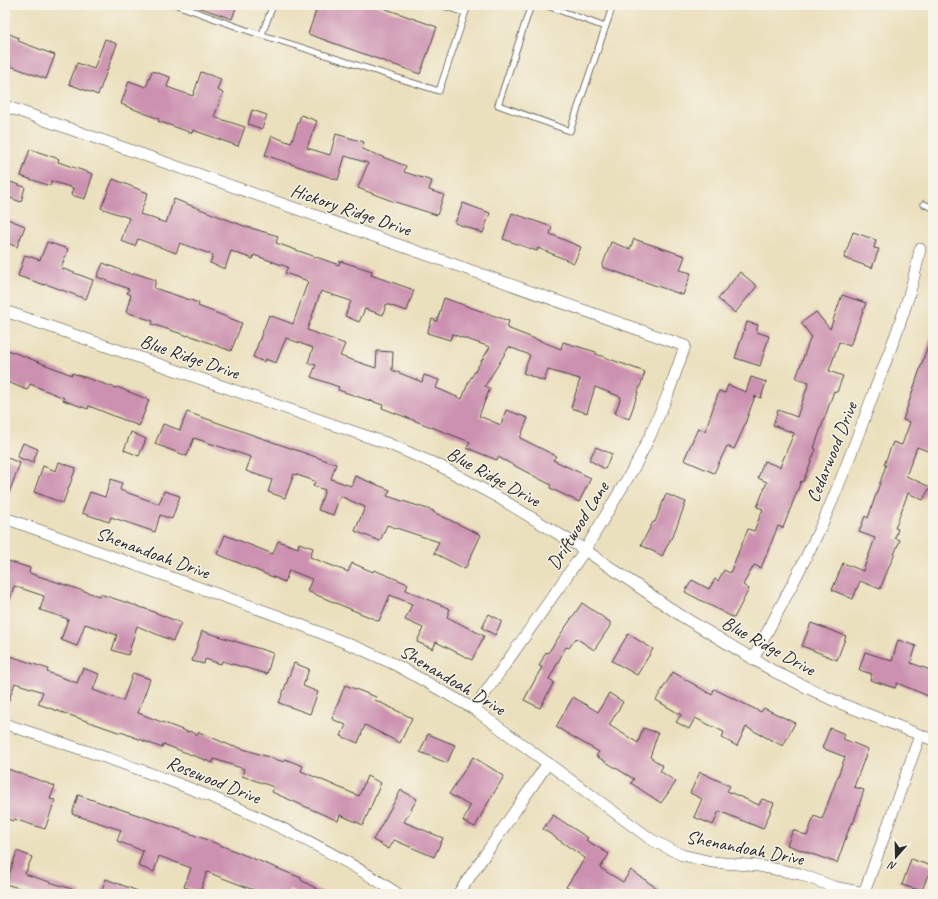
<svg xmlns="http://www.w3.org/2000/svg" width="938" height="899" font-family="Caveat,sans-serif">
<rect width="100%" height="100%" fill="#f7f3e8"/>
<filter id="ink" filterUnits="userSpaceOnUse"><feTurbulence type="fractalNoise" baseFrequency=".025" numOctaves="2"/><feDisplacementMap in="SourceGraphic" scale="8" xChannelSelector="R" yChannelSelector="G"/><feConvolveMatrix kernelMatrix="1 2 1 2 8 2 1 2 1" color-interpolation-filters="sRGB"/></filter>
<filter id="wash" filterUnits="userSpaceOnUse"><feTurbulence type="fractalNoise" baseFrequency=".012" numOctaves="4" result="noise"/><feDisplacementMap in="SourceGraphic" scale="16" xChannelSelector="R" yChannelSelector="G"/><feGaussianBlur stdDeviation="0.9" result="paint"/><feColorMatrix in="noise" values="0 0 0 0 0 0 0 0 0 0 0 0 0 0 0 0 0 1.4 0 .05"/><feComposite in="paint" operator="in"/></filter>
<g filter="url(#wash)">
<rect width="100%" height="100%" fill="#ebe0bd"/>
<g id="blocks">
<!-- building -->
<g fill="#cc91b0">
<path d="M 198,5 L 237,5 L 232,19 L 198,7 Z"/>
<path d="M 318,5 L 375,5 L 437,27 L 420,74 L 308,34 Z"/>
<path d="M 5,32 L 19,38 L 18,41 L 55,55 L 46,79 L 5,64 Z"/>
<path d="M 105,39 L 117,44 L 98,95 L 69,84 L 77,63 L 94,69 Z"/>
<path d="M 152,71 L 170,77 L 167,87 L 193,96 L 201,72 L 221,79 L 217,90 L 223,93 L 214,117 L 245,127 L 238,146 L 193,130 L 192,133 L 158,121 L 159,119 L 121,104 L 129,81 L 146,87 Z"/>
<path d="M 252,110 L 267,115 L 262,129 L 248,124 Z"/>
<path d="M 301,115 L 317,121 L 307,148 L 330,155 L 336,134 L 364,142 L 362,149 L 406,166 L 404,172 L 432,181 L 429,190 L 444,195 L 437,215 L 392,201 L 358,188 L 368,163 L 345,156 L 338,180 L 265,155 L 272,136 L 291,143 Z"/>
<path d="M 30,149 L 59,159 L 58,162 L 93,174 L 85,199 L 71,195 L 73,188 L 51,181 L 50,186 L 21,176 Z"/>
<path d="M 113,179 L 148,193 L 140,214 L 166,223 L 174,199 L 244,226 L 278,236 L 276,243 L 339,265 L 340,261 L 372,271 L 371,275 L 414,290 L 407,311 L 386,304 L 383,315 L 365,309 L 359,322 L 345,316 L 351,301 L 321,291 L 307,330 L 345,344 L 340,356 L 376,368 L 377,351 L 393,352 L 392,370 L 422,382 L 424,375 L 439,380 L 436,388 L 462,399 L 469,381 L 490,347 L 452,334 L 450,340 L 427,333 L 432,319 L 437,321 L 444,298 L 509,321 L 507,328 L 561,349 L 563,342 L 596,352 L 596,354 L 645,372 L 629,419 L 615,413 L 621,397 L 595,387 L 587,413 L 571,408 L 580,379 L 548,370 L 544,381 L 523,373 L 530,355 L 509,347 L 485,386 L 490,388 L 479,416 L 501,425 L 506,410 L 528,418 L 520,438 L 556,456 L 553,460 L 591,478 L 579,502 L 550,488 L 551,485 L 498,457 L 497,460 L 467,448 L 470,442 L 382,408 L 383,405 L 338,390 L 339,387 L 311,377 L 316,365 L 308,363 L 313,348 L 286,338 L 276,363 L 265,359 L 264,362 L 253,357 L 269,315 L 293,324 L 308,281 L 285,273 L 288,267 L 254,255 L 253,259 L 231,251 L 225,269 L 210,263 L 213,255 L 180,243 L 176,253 L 138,239 L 135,246 L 121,241 L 129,218 L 101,208 Z"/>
<path d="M 5,180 L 25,187 L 21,202 L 5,196 Z"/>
<path d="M 463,203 L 490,213 L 483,233 L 455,223 Z"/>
<path d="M 512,213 L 552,227 L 550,234 L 581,247 L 574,263 L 538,248 L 537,251 L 503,239 Z"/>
<path d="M 5,218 L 25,226 L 17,247 L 5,242 Z"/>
<path d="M 853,232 L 876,240 L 874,248 L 879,249 L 872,268 L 844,258 Z"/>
<path d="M 634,239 L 685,256 L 680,270 L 691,273 L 683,295 L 602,267 L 611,242 L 630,249 Z"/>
<path d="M 47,242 L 68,249 L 61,268 L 93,280 L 86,299 L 46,284 L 45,285 L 18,276 L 25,255 L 40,260 Z"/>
<path d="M 103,263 L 133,275 L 134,273 L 156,280 L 154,288 L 199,303 L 198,306 L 242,323 L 231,351 L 189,335 L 188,336 L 152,324 L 153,321 L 126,312 L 131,295 L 127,293 L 129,289 L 97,277 Z"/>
<path d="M 740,272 L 757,286 L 735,313 L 718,299 Z"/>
<path d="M 842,295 L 866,303 L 850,346 L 839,342 L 829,371 L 843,376 L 837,392 L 834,391 L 814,448 L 816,449 L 803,482 L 801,481 L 783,528 L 778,526 L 761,568 L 754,565 L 743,585 L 749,589 L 734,618 L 685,592 L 692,580 L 709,589 L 715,579 L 718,581 L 724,570 L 730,573 L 748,529 L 754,531 L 763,509 L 757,507 L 767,482 L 758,478 L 764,461 L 780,467 L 794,433 L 773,425 L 778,410 L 797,417 L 809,382 L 796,378 L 811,336 L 801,323 L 816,312 L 830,329 Z"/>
<path d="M 747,322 L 758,325 L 756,332 L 769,336 L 760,366 L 735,358 Z"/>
<path d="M 931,336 L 933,336 L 933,453 L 917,447 L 906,476 L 930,487 L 923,500 L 908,493 L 895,528 L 898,529 L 895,538 L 900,540 L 880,589 L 860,581 L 853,599 L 832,590 L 843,563 L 863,571 L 875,538 L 859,532 L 865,516 L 868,518 L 886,465 L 884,465 L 893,442 L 902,445 L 910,422 L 903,420 Z"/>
<path d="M 5,349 L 72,375 L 72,373 L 116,388 L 117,387 L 149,400 L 139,426 L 89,406 L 88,409 L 63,400 L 64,398 L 30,384 L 27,390 L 5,381 Z"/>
<path d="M 751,377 L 766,382 L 761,398 L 755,396 L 742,432 L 734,449 L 727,446 L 714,473 L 684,460 L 698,428 L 705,431 L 719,391 L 725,393 L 728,385 L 746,392 Z"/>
<path d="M 187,412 L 336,464 L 331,479 L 351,486 L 355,476 L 390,490 L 387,496 L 434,511 L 433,512 L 481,535 L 465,569 L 434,553 L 439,542 L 387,525 L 380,541 L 355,531 L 365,507 L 340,496 L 333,515 L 318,510 L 325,490 L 313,486 L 315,481 L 294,474 L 285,498 L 268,492 L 272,480 L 246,471 L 251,457 L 194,438 L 187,456 L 155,444 L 163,424 L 180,430 Z"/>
<path d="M 131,432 L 146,439 L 139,456 L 124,450 Z"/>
<path d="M 23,443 L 38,449 L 33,463 L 17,457 Z"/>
<path d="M 596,447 L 612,454 L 605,469 L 589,460 Z"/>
<path d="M 5,457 L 20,463 L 6,501 L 5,501 Z"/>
<path d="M 59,462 L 76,468 L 63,503 L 34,492 L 43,466 L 56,471 Z"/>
<path d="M 111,479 L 122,483 L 120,490 L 159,504 L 164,491 L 180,496 L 172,519 L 160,515 L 155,532 L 111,517 L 109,522 L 82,513 L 90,492 L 105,497 Z"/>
<path d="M 666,494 L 686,502 L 674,533 L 662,556 L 641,545 L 653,522 L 655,522 Z"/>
<path d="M 225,535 L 273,554 L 278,541 L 298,548 L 299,543 L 313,548 L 310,557 L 348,572 L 352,563 L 373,572 L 374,570 L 408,584 L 406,590 L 450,609 L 447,617 L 484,636 L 472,660 L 436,642 L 433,649 L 417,642 L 423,628 L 405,620 L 412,604 L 390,595 L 379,621 L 307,591 L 312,579 L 289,570 L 285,582 L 217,554 Z"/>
<path d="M 5,560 L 30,568 L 29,573 L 99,596 L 100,594 L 149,610 L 181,623 L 173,641 L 137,626 L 128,655 L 112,650 L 117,635 L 85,624 L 77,646 L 61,640 L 68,619 L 40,610 L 44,596 L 14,586 L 7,608 L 5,607 Z"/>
<path d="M 582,603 L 610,622 L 610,626 L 594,650 L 576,638 L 569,648 L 566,647 L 549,679 L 554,682 L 540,708 L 524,700 L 542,667 L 539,666 L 546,652 L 548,653 Z"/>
<path d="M 489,614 L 502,621 L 495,635 L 482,628 Z"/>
<path d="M 811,623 L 846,636 L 837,660 L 802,646 Z"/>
<path d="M 202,631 L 273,653 L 267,674 L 222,661 L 221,664 L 205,659 L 204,664 L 192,661 Z"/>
<path d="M 628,634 L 653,649 L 637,675 L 612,661 Z"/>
<path d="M 898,640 L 916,646 L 911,663 L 933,671 L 933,698 L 897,683 L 895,688 L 870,680 L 872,674 L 859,670 L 865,652 L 892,661 Z"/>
<path d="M 5,654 L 48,669 L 47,672 L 77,683 L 83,668 L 99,674 L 93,690 L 123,701 L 133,673 L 150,679 L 138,713 L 188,732 L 189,731 L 198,735 L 199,732 L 234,747 L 234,746 L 284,762 L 285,759 L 303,766 L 301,771 L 359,796 L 367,776 L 381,783 L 363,825 L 340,815 L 338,821 L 272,792 L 274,787 L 242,776 L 244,769 L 214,759 L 213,763 L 163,744 L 162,748 L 121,732 L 121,733 L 38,704 L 43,692 L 15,683 L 7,705 L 5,705 Z"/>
<path d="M 294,663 L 309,669 L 303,686 L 318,692 L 310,714 L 279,703 Z"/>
<path d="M 673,672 L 712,695 L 714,689 L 761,712 L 764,708 L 795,723 L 783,746 L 746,727 L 737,746 L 722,738 L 724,732 L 695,718 L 689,729 L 676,722 L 681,715 L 656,700 Z"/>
<path d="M 345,685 L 376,697 L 375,700 L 412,718 L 400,743 L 365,725 L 358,743 L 341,736 L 346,725 L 332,719 Z"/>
<path d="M 609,693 L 623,702 L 609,725 L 638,743 L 643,728 L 658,733 L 650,757 L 663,766 L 660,771 L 676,782 L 661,803 L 631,783 L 634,779 L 596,756 L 599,752 L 556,727 L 573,697 L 598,712 Z"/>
<path d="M 830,728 L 845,734 L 843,739 L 868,749 L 854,787 L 864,790 L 853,824 L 851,823 L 837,863 L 787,845 L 793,830 L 807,836 L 814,816 L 822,819 L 845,757 L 822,748 Z"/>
<path d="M 428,734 L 455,745 L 447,763 L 420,752 Z"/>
<path d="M 473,757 L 504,776 L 485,808 L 475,827 L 463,821 L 470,806 L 449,794 Z"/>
<path d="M 5,768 L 55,786 L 50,799 L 55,800 L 45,829 L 14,819 L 13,821 L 5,818 Z"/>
<path d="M 700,772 L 730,786 L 727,791 L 759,805 L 762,799 L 774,803 L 763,829 L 719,811 L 713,825 L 694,817 L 702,799 L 690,793 Z"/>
<path d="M 401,790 L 417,799 L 404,822 L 443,838 L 434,857 L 394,840 L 389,849 L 373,840 Z"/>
<path d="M 78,795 L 159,822 L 210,841 L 301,878 L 301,880 L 326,894 L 300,894 L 290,890 L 289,894 L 264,894 L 207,872 L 200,892 L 184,887 L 191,868 L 159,856 L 154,872 L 138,866 L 143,851 L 117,841 L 121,830 L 72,814 Z"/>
<path d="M 553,815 L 588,838 L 586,840 L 609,854 L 600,868 L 623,882 L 631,870 L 665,894 L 578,894 L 566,887 L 585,858 L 543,829 Z"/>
<path d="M 17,851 L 32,857 L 25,874 L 81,892 L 80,894 L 37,894 L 6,884 Z"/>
<path d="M 911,859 L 931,866 L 922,891 L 902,885 Z"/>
<path d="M 106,879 L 143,893 L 142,894 L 100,894 Z"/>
</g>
</g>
</g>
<g filter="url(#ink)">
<use href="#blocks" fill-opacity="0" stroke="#484641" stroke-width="1"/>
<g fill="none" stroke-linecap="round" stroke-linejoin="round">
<!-- service casing -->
<g stroke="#484641" stroke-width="7">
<g id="service">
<path d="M 177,5 L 246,30 L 439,91 L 468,5"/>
<path d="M 441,5 L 465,13"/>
<path d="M 531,5 L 498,105 L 570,131 L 613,5"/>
<path d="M 545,5 L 605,27"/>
<path d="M 262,34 L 273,5"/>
<path d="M 924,204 L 933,208"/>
</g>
</g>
<!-- minor casing -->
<g stroke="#484641" stroke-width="12">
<g id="minor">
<path d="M 5,106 L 685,346 L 668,394 L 650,436 L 636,464 L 585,550 L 474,709"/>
<path d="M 5,311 L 389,444 L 440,466 L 501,499 L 585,550 L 680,615 L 775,672 L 837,702 L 933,740"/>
<path d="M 5,518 L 281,617 L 361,649 L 396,665 L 474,709 L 652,840 L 682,855 L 712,862 L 759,866 L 800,874 L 834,887 L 864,893 L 920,735"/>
<path d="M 753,659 C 778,611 805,563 827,513 C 844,473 859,433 874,392 C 892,345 911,299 920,249"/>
<path d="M 5,724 C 142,769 278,813 398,894"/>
<path d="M 458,894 L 548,763"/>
</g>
</g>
<!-- service -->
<use href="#service" stroke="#fff" stroke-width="5.5"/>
<!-- minor -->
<use href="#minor" stroke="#fff" stroke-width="11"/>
</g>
</g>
<g text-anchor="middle" stroke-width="3" stroke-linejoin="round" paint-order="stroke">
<!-- street labels -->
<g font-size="19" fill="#2b2b2b" stroke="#f7f3e8">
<text transform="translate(351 209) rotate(19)" y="7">Hickory Ridge Drive</text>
<text transform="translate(190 356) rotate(19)" y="7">Blue Ridge Drive</text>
<text transform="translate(831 452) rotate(-68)" y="7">Cedarwood Drive</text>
<text transform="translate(494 476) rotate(29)" y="7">Blue Ridge Drive</text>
<text transform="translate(577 525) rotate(-58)" y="7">Driftwood Lane</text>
<text transform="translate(153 552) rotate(20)" y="7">Shenandoah Drive</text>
<text transform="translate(769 645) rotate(29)" y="7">Blue Ridge Drive</text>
<text transform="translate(453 679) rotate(31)" y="7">Shenandoah Drive</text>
<text transform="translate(214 779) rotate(22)" y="7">Rosewood Drive</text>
<text transform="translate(745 847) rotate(11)" y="7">Shenandoah Drive</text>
</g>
</g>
<!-- margin -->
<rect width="938" height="899" fill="none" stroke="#f7f3e8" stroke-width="20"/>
<!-- north arrow -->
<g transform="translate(896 857) rotate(200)" stroke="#f7f3e8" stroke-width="3" paint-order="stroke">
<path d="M0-3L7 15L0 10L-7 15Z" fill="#2b2b2b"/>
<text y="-6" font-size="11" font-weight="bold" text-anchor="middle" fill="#2b2b2b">N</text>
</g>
</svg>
